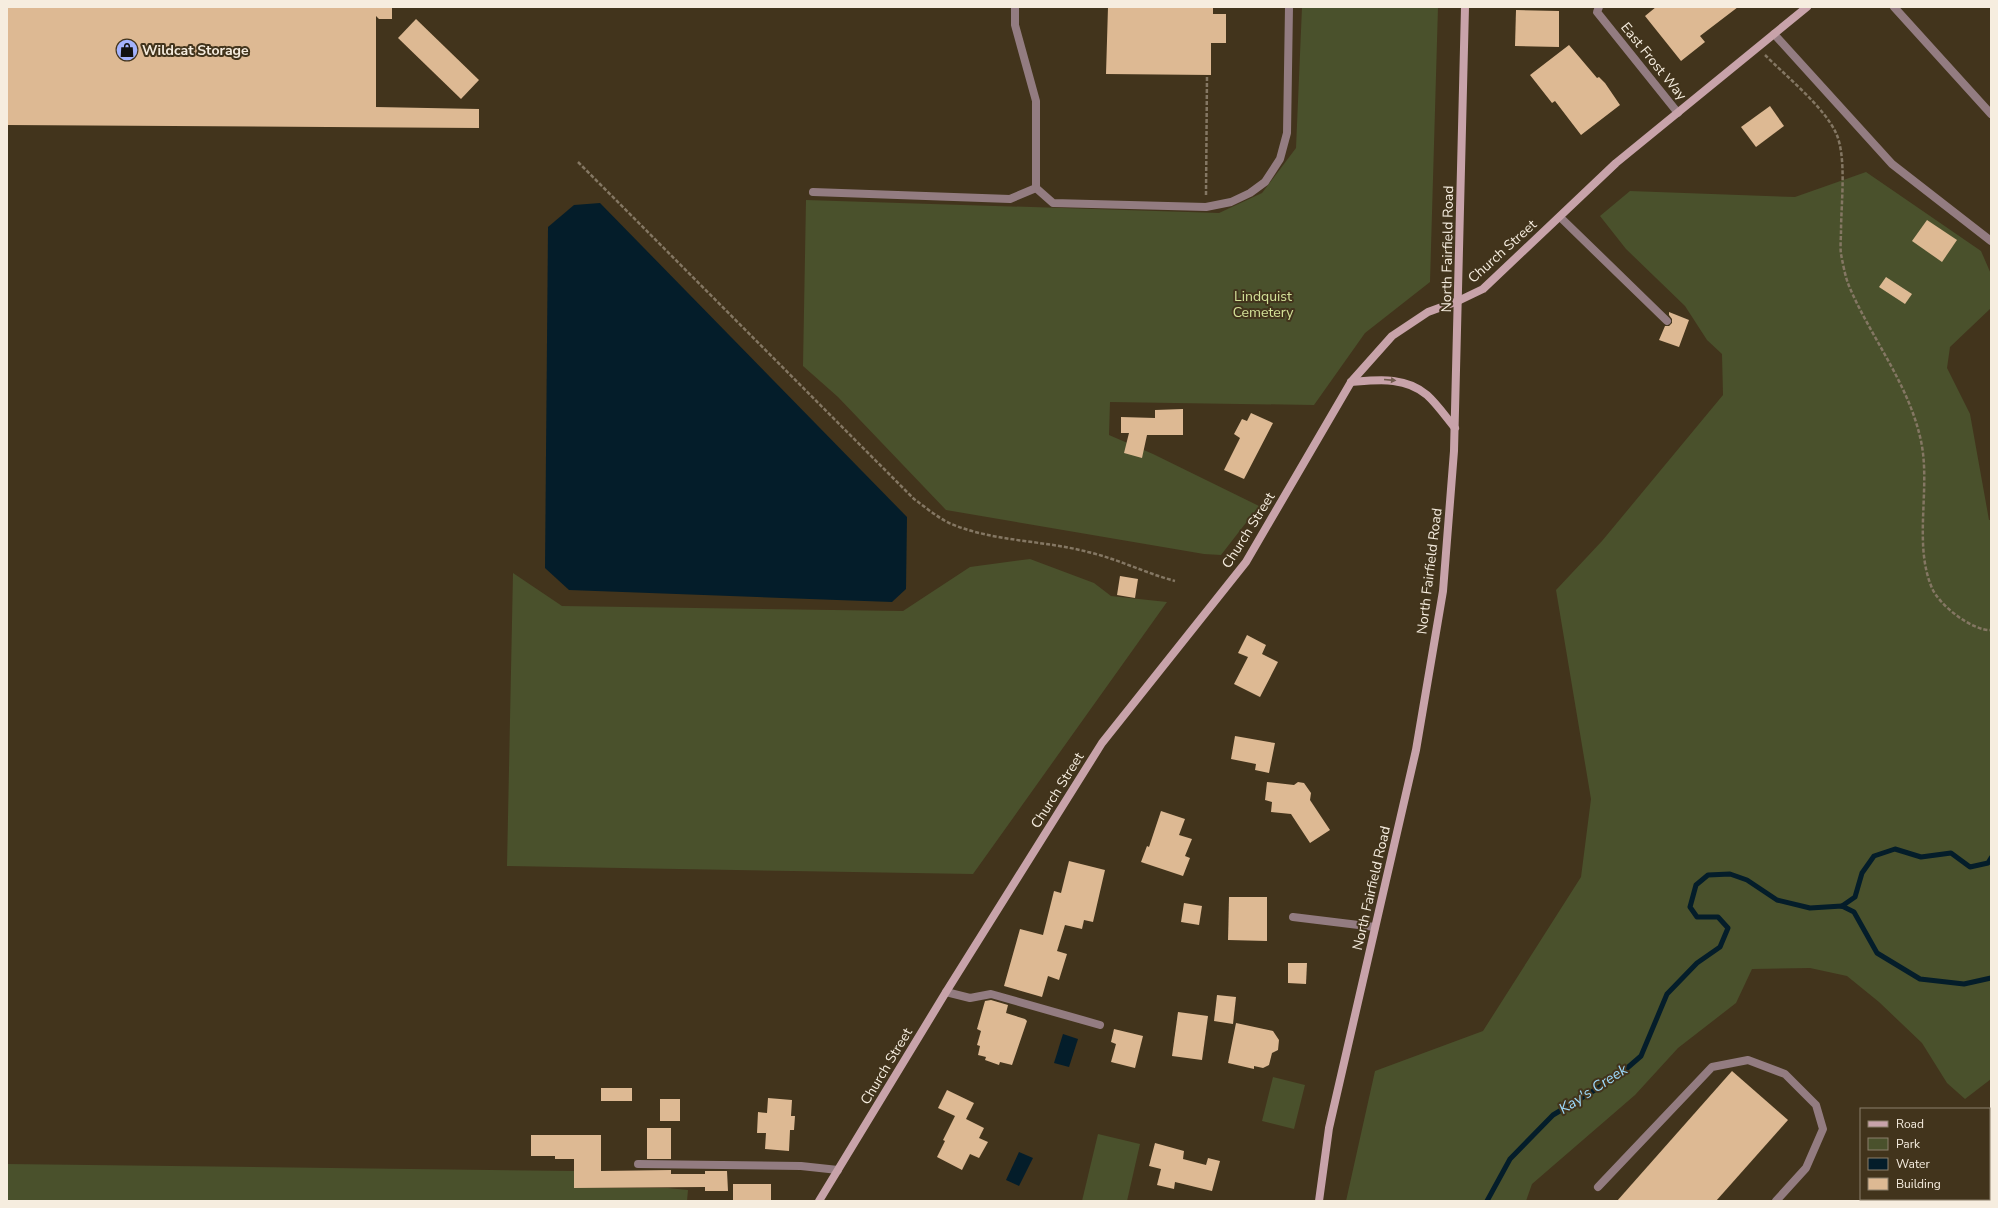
<svg xmlns="http://www.w3.org/2000/svg" width="1998" height="1208" font-family="'Nunito Sans',sans-serif">
<rect width="100%" height="100%" fill="#42341c"/>
<!-- green -->
<g fill="#4a512c">
<path d="M 1302,7 L 1438,7 L 1430,282 L 1365,333 L 1314,405 L 1110,402 L 1109,435 L 1153,454 L 1259,506 L 1221,555 L 1204,554 L 946,510 L 838,397 L 803,366 L 806,200 L 1219,213 L 1262,193 L 1296,148 Z"/>
<path d="M 1866,172 L 1981,251 L 1991,274 L 1991,308 L 1950,347 L 1947,368 L 1970,414 L 1989,520 L 1991,520 L 1991,1079 L 1965,1099 L 1947,1083 L 1922,1043 L 1879,1002 L 1847,976 L 1810,968 L 1752,969 L 1736,1003 L 1678,1048 L 1635,1095 L 1532,1184 L 1526,1201 L 1346,1201 L 1375,1071 L 1483,1031 L 1581,877 L 1591,799 L 1556,590 L 1602,541 L 1723,395 L 1722,354 L 1707,340 L 1685,306 L 1626,249 L 1600,216 L 1630,191 L 1795,197 Z"/>
<path d="M 1030,559 L 1094,583 L 1111,596 L 1167,602 L 973,874 L 507,866 L 513,573 L 562,606 L 903,611 L 970,567 Z"/>
<path d="M 1273,1077 L 1305,1085 L 1294,1129 L 1262,1121 Z"/>
<path d="M 1098,1134 L 1140,1144 L 1127,1201 L 1082,1201 Z"/>
<path d="M 7,1164 L 574,1171 L 574,1188 L 668,1188 L 688,1190 L 687,1201 L 7,1201 Z"/>
</g>
<!-- water -->
<g fill="#041d2a">
<path d="M 600,203 L 907,517 L 906,589 L 892,602 L 569,590 L 545,568 L 548,227 L 574,205 Z"/>
<path d="M 1063,1034 L 1078,1039 L 1069,1067 L 1054,1063 Z"/>
<path d="M 1019,1152 L 1033,1158 L 1019,1186 L 1006,1180 Z"/>
</g>
<g fill="none" stroke-linecap="round" stroke-linejoin="round">
<!-- stream -->
<g stroke="#041d2a" stroke-width="5">
<path d="M 1842,906 L 1855,897 L 1862,873 L 1874,856 L 1895,849 L 1921,857 L 1951,853 L 1970,867 L 1988,863 L 1991,858"/>
<path d="M 1487,1201 L 1510,1159 L 1553,1115 L 1618,1076 L 1641,1056 L 1667,994 L 1697,963 L 1720,947 L 1728,928 L 1718,917 L 1697,917 L 1690,907 L 1696,885 L 1708,875 L 1730,874 L 1747,880 L 1777,900 L 1810,908 L 1842,906 L 1854,912 L 1877,953 L 1920,979 L 1964,984 L 1991,978"/>
</g>
</g>
<!-- building -->
<g fill="#ddb993">
<path d="M 7,7 L 392,7 L 392,19 L 379,19 L 376,16 L 376,107 L 479,109 L 479,128 L 7,125 Z"/>
<path d="M 1108,7 L 1213,7 L 1213,14 L 1226,14 L 1226,43 L 1211,43 L 1211,75 L 1106,74 Z"/>
<path d="M 1656,7 L 1738,7 L 1700,36 L 1705,42 L 1681,61 L 1645,16 Z"/>
<path d="M 1516,10 L 1559,11 L 1559,47 L 1515,46 Z"/>
<path d="M 416,19 L 479,80 L 461,99 L 398,38 Z"/>
<path d="M 1569,45 L 1597,78 L 1599,77 L 1605,83 L 1620,105 L 1581,135 L 1555,101 L 1552,103 L 1530,75 Z"/>
<path d="M 1770,106 L 1784,126 L 1756,147 L 1741,127 Z"/>
<path d="M 1927,220 L 1957,240 L 1942,262 L 1912,241 Z"/>
<path d="M 1886,277 L 1912,294 L 1905,304 L 1879,287 Z"/>
<path d="M 1669,312 L 1689,320 L 1679,347 L 1659,340 L 1665,326 L 1669,326 L 1672,323 L 1672,319 L 1669,315 Z"/>
<path d="M 1183,409 L 1183,435 L 1147,435 L 1142,458 L 1124,453 L 1129,433 L 1121,433 L 1121,417 L 1155,418 L 1155,410 Z"/>
<path d="M 1251,413 L 1273,423 L 1244,479 L 1224,470 L 1240,438 L 1234,434 L 1242,419 L 1247,421 Z"/>
<path d="M 1120,576 L 1138,579 L 1135,598 L 1117,595 Z"/>
<path d="M 1247,635 L 1266,645 L 1262,654 L 1278,662 L 1260,697 L 1234,684 L 1248,657 L 1238,653 Z"/>
<path d="M 1235,736 L 1275,743 L 1269,773 L 1255,770 L 1256,764 L 1231,759 Z"/>
<path d="M 1267,782 L 1294,785 L 1298,782 L 1304,783 L 1311,793 L 1310,800 L 1330,830 L 1310,843 L 1291,814 L 1271,812 L 1272,802 L 1265,800 Z"/>
<path d="M 1161,811 L 1185,819 L 1179,835 L 1192,839 L 1185,856 L 1190,858 L 1183,876 L 1141,862 L 1147,846 L 1149,847 Z"/>
<path d="M 1069,861 L 1105,870 L 1093,922 L 1084,920 L 1082,929 L 1065,925 L 1057,951 L 1067,954 L 1059,980 L 1048,976 L 1042,997 L 1004,986 L 1020,929 L 1043,935 L 1054,891 L 1061,893 Z"/>
<path d="M 1229,897 L 1267,897 L 1267,941 L 1228,940 Z"/>
<path d="M 1184,903 L 1202,906 L 1199,925 L 1181,922 Z"/>
<path d="M 1288,963 L 1307,963 L 1306,984 L 1288,983 Z"/>
<path d="M 1217,995 L 1236,997 L 1233,1024 L 1214,1021 Z"/>
<path d="M 991,1000 L 1008,1005 L 1006,1013 L 1025,1019 L 1027,1021 L 1012,1065 L 1000,1062 L 999,1065 L 985,1060 L 986,1057 L 978,1055 L 980,1046 L 977,1045 L 981,1031 L 977,1029 L 985,1001 Z"/>
<path d="M 1178,1012 L 1208,1016 L 1202,1060 L 1172,1056 Z"/>
<path d="M 1236,1023 L 1273,1031 L 1279,1040 L 1278,1050 L 1272,1053 L 1269,1065 L 1263,1068 L 1254,1066 L 1254,1069 L 1228,1063 Z"/>
<path d="M 1114,1029 L 1143,1036 L 1135,1068 L 1111,1062 L 1116,1044 L 1111,1042 Z"/>
<path d="M 1732,1071 L 1788,1120 L 1716,1201 L 1617,1201 Z"/>
<rect x="601" y="1088" width="31" height="13"/>
<path d="M 947,1090 L 974,1103 L 966,1119 L 984,1128 L 979,1138 L 988,1142 L 979,1158 L 970,1154 L 962,1170 L 937,1157 L 945,1141 L 943,1140 L 955,1116 L 938,1108 Z"/>
<path d="M 768,1098 L 792,1100 L 791,1116 L 795,1116 L 794,1130 L 790,1130 L 789,1151 L 765,1149 L 766,1133 L 757,1133 L 758,1112 L 767,1113 Z"/>
<rect x="660" y="1099" width="20" height="22"/>
<rect x="647" y="1128" width="24" height="31"/>
<path d="M 531,1135 L 601,1135 L 601,1171 L 671,1170 L 671,1174 L 705,1174 L 705,1171 L 727,1171 L 728,1191 L 705,1191 L 705,1187 L 574,1188 L 574,1159 L 555,1159 L 555,1156 L 531,1156 Z"/>
<path d="M 1155,1143 L 1184,1151 L 1183,1159 L 1206,1165 L 1208,1158 L 1220,1161 L 1212,1191 L 1175,1182 L 1174,1189 L 1157,1185 L 1161,1169 L 1149,1166 Z"/>
<rect x="733" y="1184" width="38" height="17"/>
</g>
<g fill="none" stroke-linecap="round" stroke-linejoin="round">
<!-- path -->
<g stroke="#847763" stroke-width="2.5" stroke-dasharray="4 2" stroke-linecap="butt">
<path d="M 1765,55 C 1786,76 1824,107 1836,133 C 1847,157 1841,204 1841,231 C 1841,238 1840,247 1841,254 C 1843,264 1845,276 1849,286 C 1871,338 1909,384 1921,441 C 1931,488 1913,544 1932,588 C 1939,605 1972,631 1991,630"/>
<path d="M 578,162 L 914,499 C 925,507 937,517 949,523 C 993,542 1043,540 1088,552 C 1118,559 1145,573 1175,581"/>
<path d="M 1206,195 L 1207,75"/>
</g>
<!-- lane -->
<g stroke="#937c81" stroke-width="8">
<path d="M 1015,7 L 1015,25 L 1036,101 L 1036,188 L 1053,203 L 1206,207 L 1231,202 L 1250,193 L 1265,182 L 1280,159 L 1287,133 L 1289,7"/>
<path d="M 1894,7 L 1991,114"/>
<path d="M 1774,34 L 1892,164 L 1991,241"/>
<path d="M 813,192 L 1010,199 L 1036,188"/>
<path d="M 1560,217 L 1667,321"/>
<path d="M 1293,917 L 1375,927"/>
<path d="M 946,992 L 970,998 L 991,994 L 1100,1025"/>
<path d="M 638,1164 L 801,1166 L 838,1170"/>
<path d="M 1598,1187 L 1712,1067 L 1748,1060 L 1785,1074 L 1816,1105 L 1823,1129 L 1806,1168 L 1776,1201"/>
</g>
<!-- street -->
<path stroke="#937c81" stroke-width="8" d="M 1599,7 L 1597,12 L 1678,113"/>
<!-- secondary -->
<g stroke="#c8a3aa" stroke-width="8">
<path d="M 1351,382 C 1377,380 1405,376 1427,395 C 1437,404 1446,417 1455,428"/>
<path d="M 819,1201 L 946,992 L 1102,743 L 1246,562 L 1351,382 L 1392,336 L 1428,312 L 1458,301 L 1483,289 L 1616,163 L 1807,7"/>
<path d="M 1319,1201 L 1329,1128 L 1416,750 L 1443,591 L 1454,451 L 1465,7"/>
</g>
</g>
<!-- one-way arrows -->
<defs><path id="oneway-solid" d="M-6-.8H1V-3.2L6.5 0L1 3.2V.8H-6Z"/></defs>
<use fill="#715b4e" href="#oneway-solid" transform="translate(1390 380) rotate(5)"/>
<!-- icons -->
<defs>
<g id="shop-disc" transform="scale(1.15)"><circle r="9.5" fill="#a3b2fd" stroke="#42341c"/><path d="M-5-2.5h2.3a2.7 3.5 0 0 1 5.4 0H5L5.5 6h-11ZM-1.5-2.5h3a1.5 2.3 0 0 0-3 0Z" fill="#111"/></g>
</defs>
<g fill-rule="evenodd">
<use href="#shop-disc" x="127" y="50"/>
</g>
<g text-anchor="middle" stroke-width="4" stroke-linejoin="round" paint-order="stroke">
<!-- poi labels -->
<g font-size="14" font-weight="bold" fill="#f6eddf" stroke="#42341c" text-anchor="start">
<text x="142" y="55">Wildcat Storage</text>
</g>
<!-- street labels -->
<g font-size="14" fill="#f6eddf" stroke="#42341c">
<text transform="translate(1654 61) rotate(51)" y="5">East Frost Way</text>
<text transform="translate(1447 249) rotate(-89)" y="5">North Fairfield Road</text>
<text transform="translate(1502 251) rotate(-42)" y="5">Church Street</text>
<text transform="translate(1248 530) rotate(-58)" y="5">Church Street</text>
<text transform="translate(1429 571) rotate(-83)" y="5">North Fairfield Road</text>
<text transform="translate(1057 790) rotate(-58)" y="5">Church Street</text>
<text transform="translate(1371 888) rotate(-77)" y="5">North Fairfield Road</text>
<text transform="translate(886 1066) rotate(-59)" y="5">Church Street</text>
</g>
<!-- park labels -->
<g font-size="14" fill="#d3e198" stroke="#42341c">
<text x="1263" y="301">Lindquist<tspan x="1263" dy="16">Cemetery</tspan></text>
</g>
<!-- water labels -->
<g font-size="15" font-style="italic" fill="#9dd8fa" stroke="#42341c">
<text transform="translate(1593 1089) rotate(-33)" y="5">Kay's Creek</text>
</g>
</g>
<!-- border -->
<rect width="1998" height="1208" fill="none" stroke="#f6eddf" stroke-width="16"/>
<!-- legend -->
<rect x="1860" y="1108" width="130" height="92" fill="#42341c" stroke="#8a7e6a"/>
<rect x="1868" y="1121" width="20" height="6" fill="#c8a3aa" stroke="#8a7e6a"/>
<text x="1896" y="1128" font-size="12" fill="#f6eddf">Road</text>
<rect x="1868" y="1138" width="20" height="12" fill="#4a512c" stroke="#8a7e6a"/>
<text x="1896" y="1148" font-size="12" fill="#f6eddf">Park</text>
<rect x="1868" y="1158" width="20" height="12" fill="#041d2a" stroke="#8a7e6a"/>
<text x="1896" y="1168" font-size="12" fill="#f6eddf">Water</text>
<rect x="1868" y="1178" width="20" height="12" fill="#ddb993" stroke="#8a7e6a"/>
<text x="1896" y="1188" font-size="12" fill="#f6eddf">Building</text>
</svg>
